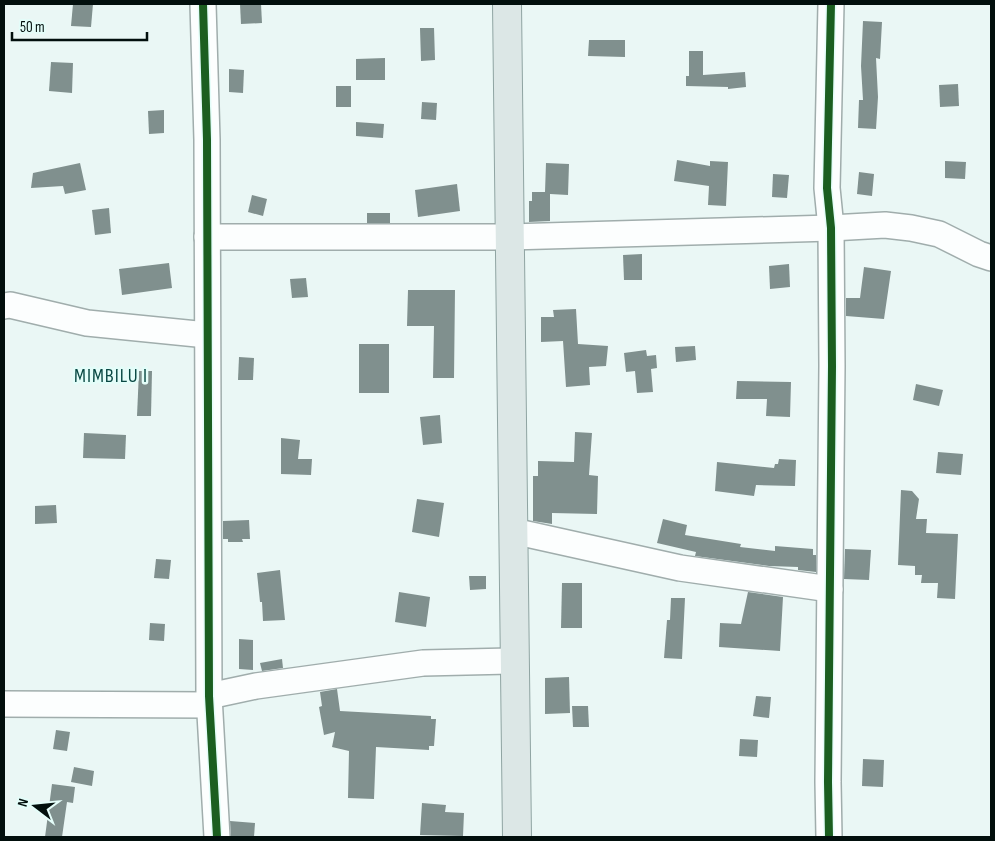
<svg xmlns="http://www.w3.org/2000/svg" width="995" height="841" font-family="'Sofia Sans Condensed',sans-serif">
<rect width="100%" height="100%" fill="#eaf7f5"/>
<!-- building -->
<g fill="#80908e">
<path d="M 73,4 L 93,4 L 91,27 L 71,26 Z"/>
<path d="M 240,4 L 261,4 L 262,23 L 241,24 Z"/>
<path d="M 863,21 L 882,22 L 880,59 L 876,58 L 878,97 L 876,129 L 858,128 L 859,100 L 863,100 L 861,66 Z"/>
<path d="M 420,28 L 434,28 L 435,60 L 421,61 Z"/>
<path d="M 589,40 L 625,40 L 625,57 L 588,56 Z"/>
<path d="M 689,51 L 703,51 L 703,75 L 745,72 L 746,87 L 728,89 L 728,87 L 686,86 L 686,76 L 689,76 Z"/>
<path d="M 385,58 L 385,80 L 356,80 L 356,59 Z"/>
<path d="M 51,62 L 73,63 L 72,93 L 49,91 Z"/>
<path d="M 229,69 L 244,70 L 243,93 L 229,92 Z"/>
<path d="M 958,84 L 959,106 L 940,107 L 939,85 Z"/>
<rect x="336" y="86" width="15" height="21"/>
<path d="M 422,102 L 437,103 L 436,120 L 421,119 Z"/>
<path d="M 164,110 L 164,133 L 149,134 L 148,111 Z"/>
<path d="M 356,122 L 384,124 L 383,138 L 356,136 Z"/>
<path d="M 677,160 L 710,166 L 710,161 L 728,162 L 726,206 L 708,205 L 709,186 L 674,181 Z"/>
<path d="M 945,161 L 966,162 L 965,179 L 945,178 Z"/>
<path d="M 80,163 L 86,190 L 65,194 L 63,186 L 31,188 L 33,173 Z"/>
<path d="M 546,163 L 569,164 L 568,195 L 550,194 L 550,221 L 529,222 L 529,201 L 532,201 L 532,192 L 545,192 Z"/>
<path d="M 859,172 L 874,174 L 872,196 L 857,194 Z"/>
<path d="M 773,174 L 789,175 L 787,198 L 772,197 Z"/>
<path d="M 457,184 L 460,211 L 418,217 L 415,190 Z"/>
<path d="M 252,195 L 267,199 L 263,216 L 248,212 Z"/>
<path d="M 109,208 L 111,233 L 95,235 L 92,210 Z"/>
<rect x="367" y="213" width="23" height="10"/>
<path d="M 642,254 L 642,280 L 624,280 L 623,255 Z"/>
<path d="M 169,263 L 172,288 L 122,295 L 119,269 Z"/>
<path d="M 789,264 L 790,287 L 770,289 L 769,266 Z"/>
<path d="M 864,267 L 891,271 L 884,319 L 846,316 L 846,298 L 860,298 Z"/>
<path d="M 306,278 L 308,297 L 292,298 L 290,279 Z"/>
<path d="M 408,290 L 455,290 L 454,378 L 433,378 L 434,326 L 407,326 Z"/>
<path d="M 576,309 L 578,344 L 608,346 L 606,366 L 589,367 L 590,385 L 566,387 L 563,341 L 541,342 L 541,317 L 554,317 L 553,310 Z"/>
<rect x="359" y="344" width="30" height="49"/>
<path d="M 695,346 L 696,360 L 676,362 L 675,347 Z"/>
<path d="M 646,350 L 647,356 L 656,355 L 657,368 L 651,369 L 653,392 L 637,393 L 635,371 L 626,372 L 624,353 Z"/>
<path d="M 239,357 L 254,358 L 253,380 L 238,380 Z"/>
<path d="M 139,371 L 152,371 L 151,416 L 137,416 Z"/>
<path d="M 737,381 L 791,382 L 790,417 L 766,416 L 767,399 L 736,399 Z"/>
<path d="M 916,384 L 943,390 L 939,406 L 913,400 Z"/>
<path d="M 440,415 L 442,443 L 423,445 L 420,417 Z"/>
<path d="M 575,432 L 592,433 L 589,475 L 598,476 L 597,514 L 552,513 L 552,524 L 533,521 L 533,476 L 538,476 L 538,461 L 574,462 Z"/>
<path d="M 84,433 L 126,435 L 125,459 L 83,458 Z"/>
<path d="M 281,438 L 300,440 L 298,459 L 312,459 L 311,475 L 281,474 Z"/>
<path d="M 938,452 L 963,454 L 961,475 L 936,473 Z"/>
<path d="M 779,459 L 796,460 L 795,486 L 756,485 L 754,496 L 715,491 L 717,462 L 774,468 L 775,464 L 778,464 Z"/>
<path d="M 901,490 L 912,491 L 919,499 L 916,519 L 927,519 L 926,533 L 958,534 L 955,599 L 937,598 L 938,583 L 921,583 L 922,575 L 915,575 L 915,566 L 898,565 Z"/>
<path d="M 417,499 L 444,503 L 439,537 L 412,532 Z"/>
<path d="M 56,505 L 57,523 L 35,524 L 35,506 Z"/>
<path d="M 663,519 L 687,525 L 685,535 L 741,544 L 740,547 L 775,551 L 775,546 L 813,549 L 813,555 L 816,555 L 816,572 L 798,570 L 798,567 L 769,566 L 695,556 L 696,552 L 657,543 Z"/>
<path d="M 249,520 L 250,539 L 242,539 L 243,542 L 228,542 L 228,539 L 223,539 L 223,521 Z"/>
<path d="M 845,549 L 871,550 L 869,580 L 844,579 Z"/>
<path d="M 156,559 L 171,560 L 169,579 L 154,578 Z"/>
<path d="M 280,570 L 285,620 L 263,621 L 262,602 L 260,602 L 257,573 Z"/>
<path d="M 469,576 L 486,576 L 486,589 L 470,590 Z"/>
<path d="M 562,583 L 582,583 L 582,628 L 561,628 Z"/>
<path d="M 399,592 L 430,597 L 426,627 L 395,622 Z"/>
<path d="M 748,592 L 783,597 L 780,651 L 719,647 L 720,623 L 741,624 Z"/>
<path d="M 671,598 L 685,598 L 682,659 L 664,658 L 667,620 L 670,620 Z"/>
<path d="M 150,623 L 165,624 L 164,641 L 149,640 Z"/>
<path d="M 239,639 L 253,640 L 253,670 L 239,669 Z"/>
<path d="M 282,659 L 283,668 L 262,671 L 260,663 Z"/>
<path d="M 569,677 L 570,713 L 545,714 L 545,678 Z"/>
<path d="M 337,689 L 340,711 L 431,716 L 431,719 L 436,719 L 434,746 L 429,746 L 429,750 L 376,747 L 374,799 L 348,798 L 349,751 L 332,747 L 335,732 L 324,735 L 319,707 L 322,706 L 320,692 Z"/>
<path d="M 756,696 L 771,697 L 769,718 L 753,716 Z"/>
<path d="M 572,706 L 588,706 L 589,727 L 573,727 Z"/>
<path d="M 56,730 L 70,732 L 67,751 L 53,749 Z"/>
<path d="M 740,739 L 758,740 L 757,757 L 739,756 Z"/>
<path d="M 863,759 L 884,760 L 883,787 L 862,786 Z"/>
<path d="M 74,767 L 94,771 L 92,786 L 71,782 Z"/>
<path d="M 52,784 L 75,787 L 73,803 L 67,802 L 62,837 L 45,837 Z"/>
<path d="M 422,803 L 446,805 L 445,812 L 464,813 L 463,836 L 420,835 Z"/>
<path d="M 230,821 L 255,823 L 254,837 L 231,837 Z"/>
</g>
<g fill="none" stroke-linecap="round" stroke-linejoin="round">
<!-- minor casing -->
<g stroke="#a0adac" stroke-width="28">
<g id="minor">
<path d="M 203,4 L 207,140 L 209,696 L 217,837"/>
<path d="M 207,237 L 509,237 L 831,228 L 885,225 L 911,228 L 939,234 L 979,254 L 991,258"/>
<path d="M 4,306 L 10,305 L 87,323 L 207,335"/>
<path d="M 513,531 L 680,568 L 830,589"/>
<path d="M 209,696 L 256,686 L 423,663 L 515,661"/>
<path d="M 4,704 L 209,705"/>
<path d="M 829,837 L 828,782 L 832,366 L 831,228 L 827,188 L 831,4"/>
</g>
</g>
<!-- major casing -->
<g stroke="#8fa4a2" stroke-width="30">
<path id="major" d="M 507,4 L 517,837"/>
</g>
<!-- minor -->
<use href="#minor" stroke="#fcfefe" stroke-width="25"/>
<!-- major -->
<use href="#major" stroke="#dce7e6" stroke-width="28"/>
<!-- cycleway casing -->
<g stroke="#e4fdf9" stroke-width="11">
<g id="cycleway">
<path d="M 203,4 L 207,140 L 209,696 L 217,837"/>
<path d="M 829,837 L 828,782 L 832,366 L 831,228 L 827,188 L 831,4"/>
</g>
</g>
<!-- cycleway -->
<use href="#cycleway" stroke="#1b5e20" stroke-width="8"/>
</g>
<g text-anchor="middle" stroke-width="5" stroke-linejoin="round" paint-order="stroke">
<!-- quarter labels -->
<g font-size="20" letter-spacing="1" fill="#094843" stroke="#e4fdf9">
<text x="111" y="382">MIMBILU I</text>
</g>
</g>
<!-- border -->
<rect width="995" height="841" fill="none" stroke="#020f0d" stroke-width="10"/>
<!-- north arrow -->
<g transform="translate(35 806) rotate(286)" stroke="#e4fdf9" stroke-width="4" paint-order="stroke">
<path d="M0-4L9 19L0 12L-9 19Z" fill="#020f0d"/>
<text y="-8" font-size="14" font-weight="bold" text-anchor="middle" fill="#020f0d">N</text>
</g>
<!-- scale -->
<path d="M12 32v8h135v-8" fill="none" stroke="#020f0d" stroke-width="2.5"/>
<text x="20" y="32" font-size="15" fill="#020f0d" stroke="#e4fdf9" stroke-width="4" paint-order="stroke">50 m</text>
</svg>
